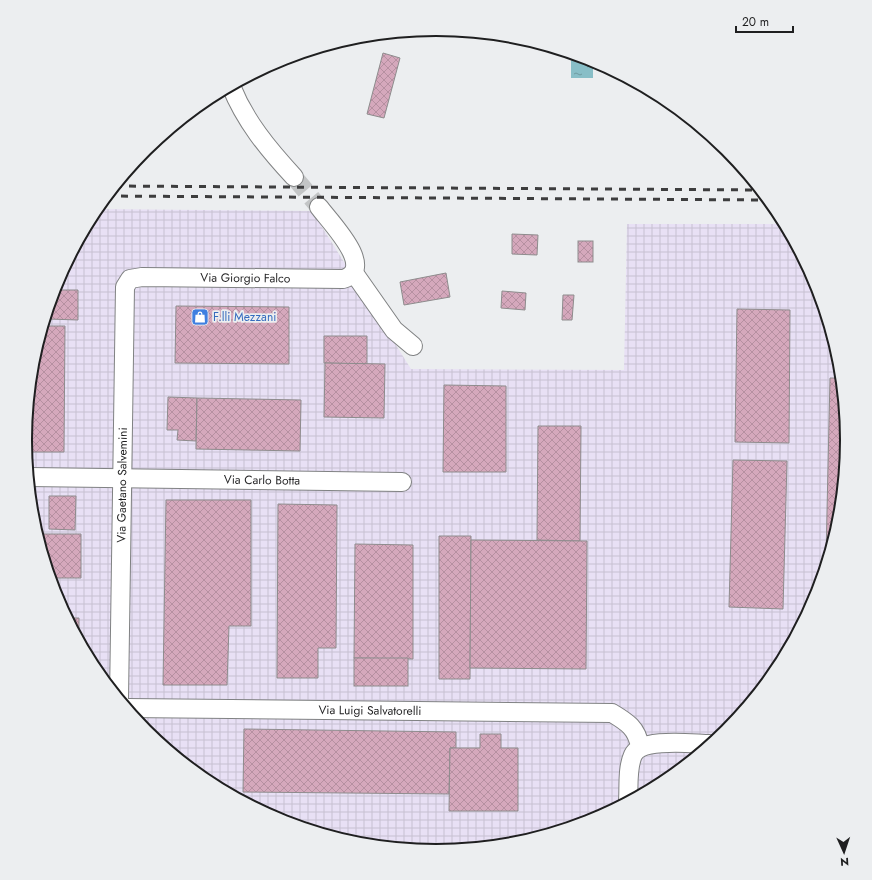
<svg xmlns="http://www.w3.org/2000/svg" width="872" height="880" font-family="Jost,sans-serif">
<defs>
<pattern id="industrial-grid" width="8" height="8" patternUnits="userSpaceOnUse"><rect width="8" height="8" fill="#e8e0f5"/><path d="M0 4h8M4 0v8" fill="none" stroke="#c7c0d2"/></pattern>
<pattern id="water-ripples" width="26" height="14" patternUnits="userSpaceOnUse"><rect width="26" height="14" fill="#88bec7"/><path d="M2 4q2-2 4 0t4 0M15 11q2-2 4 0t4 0" fill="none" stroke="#6f9aa1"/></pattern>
<pattern id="building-cross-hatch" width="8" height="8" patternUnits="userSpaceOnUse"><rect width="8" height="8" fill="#d5a8bc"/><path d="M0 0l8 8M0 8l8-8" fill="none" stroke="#b690a1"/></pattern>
</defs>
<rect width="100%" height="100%" fill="#eceef0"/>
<!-- industrial -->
<path fill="url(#industrial-grid)" d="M 96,209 L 312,211 L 411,369 L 624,370 L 627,224 L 784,224 L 816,283 L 839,360 L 847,440 L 839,520 L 816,597 L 778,669 L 726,731 L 664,782 L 593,820 L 516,843 L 436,851 L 356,843 L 279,820 L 207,782 L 145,730 L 94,668 L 56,597 L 33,520 L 25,440 L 33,360 L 56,283 Z"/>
<!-- water -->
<path fill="url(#water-ripples)" d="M 571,54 L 593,60 L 593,78 L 571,78 Z"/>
<!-- building -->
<g fill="url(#building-cross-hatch)" stroke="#8e8c8d">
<path d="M 383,53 L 400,58 L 384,118 L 367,114 Z"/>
<path d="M 512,234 L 538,235 L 537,255 L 512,254 Z"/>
<rect x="578" y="241" width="15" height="21"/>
<path d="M 446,273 L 450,297 L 404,305 L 400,282 Z"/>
<path d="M 54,290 L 78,290 L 78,320 L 48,319 L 48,309 Z"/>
<path d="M 502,291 L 526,293 L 525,310 L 501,308 Z"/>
<path d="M 563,295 L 574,295 L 572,320 L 562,320 Z"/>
<path d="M 176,306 L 289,307 L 289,364 L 175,363 Z"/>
<path d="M 737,309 L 790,310 L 789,443 L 735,442 Z"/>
<path d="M 43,326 L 65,326 L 64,452 L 26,452 L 25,440 L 33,360 Z"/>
<path d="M 324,336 L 367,336 L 367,364 L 324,363 Z"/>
<path d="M 325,363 L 385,364 L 384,418 L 324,417 Z"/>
<path d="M 830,378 L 841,378 L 847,440 L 839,520 L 828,557 L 826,557 Z"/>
<path d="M 444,385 L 506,386 L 506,472 L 443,472 Z"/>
<path d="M 168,397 L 197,398 L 196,441 L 177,440 L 178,430 L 167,430 Z"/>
<path d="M 197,398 L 301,400 L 300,451 L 196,449 Z"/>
<path d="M 538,426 L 581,426 L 580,541 L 537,540 Z"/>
<path d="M 733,460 L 787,461 L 783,609 L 729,607 Z"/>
<path d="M 49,496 L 76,496 L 75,530 L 49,529 Z"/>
<path d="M 166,500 L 251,500 L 251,626 L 229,626 L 227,685 L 163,685 Z"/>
<path d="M 278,504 L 337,505 L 336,648 L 318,648 L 318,678 L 277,678 Z"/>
<path d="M 37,534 L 81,534 L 81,578 L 50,578 Z"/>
<path d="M 439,536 L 471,536 L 470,679 L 439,679 Z"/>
<path d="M 471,540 L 587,541 L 586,669 L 470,668 Z"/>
<path d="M 355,544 L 413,545 L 413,659 L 354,658 Z"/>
<path d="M 67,618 L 79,618 L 79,639 Z"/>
<rect x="354" y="658" width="54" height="28"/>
<path d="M 244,729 L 456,732 L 456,748 L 450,748 L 449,794 L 243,792 Z"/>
<path d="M 480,734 L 501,734 L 501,748 L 518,748 L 518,811 L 449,811 L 450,748 L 480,748 Z"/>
</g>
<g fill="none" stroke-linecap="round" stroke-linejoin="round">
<!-- minor-tunnel -->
<path stroke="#c3c5c6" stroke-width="18" stroke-dasharray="18 9" stroke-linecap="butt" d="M 294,177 L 319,207"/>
<!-- minor casing -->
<g stroke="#808283" stroke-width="20">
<g id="minor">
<path d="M 231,86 C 245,121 268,149 294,177"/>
<path d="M 354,273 L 394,330 L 413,346"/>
<path id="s1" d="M 29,477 L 402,482"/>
<path id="s2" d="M 119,699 L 125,287 L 130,279 L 142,277 L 343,279 C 377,269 330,222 319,207"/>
<path id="s3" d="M 127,708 L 612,713 C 627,722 637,728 640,747"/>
<path d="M 628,801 C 629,787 627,768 633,755 C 642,737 693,744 710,744"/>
</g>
</g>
<!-- minor -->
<use href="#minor" stroke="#fff" stroke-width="18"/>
<!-- rail -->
<g stroke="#3d3d3e" stroke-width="3" stroke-dasharray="7 7" stroke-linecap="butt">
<path d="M 115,186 L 760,190"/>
<path d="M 107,196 L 768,200"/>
</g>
</g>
<!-- icons -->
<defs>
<g id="shop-square" transform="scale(0.9)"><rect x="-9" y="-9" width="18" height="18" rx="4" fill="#3f7fe0" stroke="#eceef0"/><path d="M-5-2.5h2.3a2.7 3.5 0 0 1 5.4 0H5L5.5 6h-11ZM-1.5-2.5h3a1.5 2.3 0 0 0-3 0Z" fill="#fff"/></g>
</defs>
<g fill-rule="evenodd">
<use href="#shop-square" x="200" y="317"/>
</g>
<g text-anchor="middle" stroke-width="3.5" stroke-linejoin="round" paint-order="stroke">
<!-- street labels -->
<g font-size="12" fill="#1f1f20" stroke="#eceef0">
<text dy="4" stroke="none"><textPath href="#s2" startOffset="537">Via Giorgio Falco</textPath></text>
<text dy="4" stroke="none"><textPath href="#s1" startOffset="233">Via Carlo Botta</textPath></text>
<text dy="4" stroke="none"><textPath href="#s2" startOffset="214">Via Gaetano Salvemini</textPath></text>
<text dy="4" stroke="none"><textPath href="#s3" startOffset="243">Via Luigi Salvatorelli</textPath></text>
</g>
<!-- shop labels -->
<g font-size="12" fill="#366cbe" stroke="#eceef0" text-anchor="start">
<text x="213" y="321">F.lli Mezzani</text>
</g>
</g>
<!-- crop -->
<path d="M0 0H872V880H0ZM32 440a404 404 0 1 1 808 0a404 404 0 1 1-808 0Z" fill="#eceef0" fill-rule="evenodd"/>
<path fill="none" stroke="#1f1f20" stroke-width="2" d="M32 440a404 404 0 1 1 808 0a404 404 0 1 1-808 0Z"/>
<!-- north arrow -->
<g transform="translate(844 852) rotate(177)" stroke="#eceef0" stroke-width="3" paint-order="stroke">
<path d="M0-3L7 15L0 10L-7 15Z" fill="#1f1f20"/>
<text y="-6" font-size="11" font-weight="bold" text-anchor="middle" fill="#1f1f20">N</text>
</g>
<!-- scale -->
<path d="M736 26v6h57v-6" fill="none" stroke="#1f1f20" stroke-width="2"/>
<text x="742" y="26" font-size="12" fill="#1f1f20" stroke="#eceef0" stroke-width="3" paint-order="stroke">20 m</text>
</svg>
